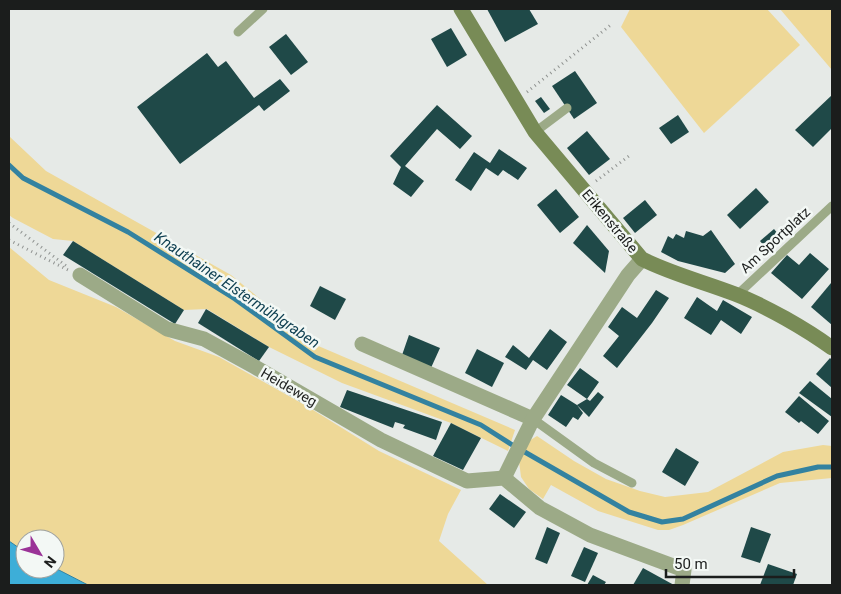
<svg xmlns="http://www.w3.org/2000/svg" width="841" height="594" font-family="Roboto,sans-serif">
<rect width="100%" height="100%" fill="#e6eae7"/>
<!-- green -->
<g fill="#eed897">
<path d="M 630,9 L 767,9 L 800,45 L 704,133 L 621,27 Z"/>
<path d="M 780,9 L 832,9 L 832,70 Z"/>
<path d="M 9,136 L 46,171 L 231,275 L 316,345 L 515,430 L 508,451 L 451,423 L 342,383 L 269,347 L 207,309 L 184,310 L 73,241 L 53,239 L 13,218 L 9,215 Z"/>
<path d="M 9,247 L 49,280 L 116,307 L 175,341 L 219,357 L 305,405 L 379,451 L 461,490 L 448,514 L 439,541 L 488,585 L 88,585 L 55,568 L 55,539 L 25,539 L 25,552 L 9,541 Z"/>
<path d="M 537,436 L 574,461 L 606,479 L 640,491 L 665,497 L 708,492 L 783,452 L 823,445 L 832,446 L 832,478 L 780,483 L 683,525 L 669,530 L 658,530 L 598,511 L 551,485 L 543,499 L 529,489 L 521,477 L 519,461 L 529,441 Z"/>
</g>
<!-- water -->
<path fill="#3daed8" stroke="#3382a0" d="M 9,541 L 25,552 L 25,569 L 55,568 L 88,585 L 9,585 Z"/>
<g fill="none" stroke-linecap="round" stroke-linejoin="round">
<!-- stream -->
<g stroke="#3382a0" stroke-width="5">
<path d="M 9,165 L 23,178 L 128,232 L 235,299 L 315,357 L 481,425 L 514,446"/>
<path d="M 523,451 L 629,512 L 662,522 L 683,519 L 777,476 L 818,467 L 832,467"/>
</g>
</g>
<!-- building -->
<g fill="#1f4948">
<path d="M 487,9 L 529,9 L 538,24 L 505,42 Z"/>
<path d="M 451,28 L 467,55 L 447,67 L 431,39 Z"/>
<path d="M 286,34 L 308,62 L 291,75 L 269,47 Z"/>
<path d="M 207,53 L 218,67 L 226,61 L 254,98 L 280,79 L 290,91 L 264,111 L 259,105 L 180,164 L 137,107 Z"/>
<path d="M 575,71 L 597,103 L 574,119 L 552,86 Z"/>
<path d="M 832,95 L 832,128 L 813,147 L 795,130 Z"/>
<path d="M 541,97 L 550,109 L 544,113 L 535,101 Z"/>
<path d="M 437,105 L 472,136 L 460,149 L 437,129 L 405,166 L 424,181 L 411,197 L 393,184 L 401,167 L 390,156 Z"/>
<path d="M 678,115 L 689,132 L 671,144 L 659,128 Z"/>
<path d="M 587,131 L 610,159 L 589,175 L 567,148 Z"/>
<path d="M 499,149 L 527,168 L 518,180 L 503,170 L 498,176 L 486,168 L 471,191 L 455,180 L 474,152 L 490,163 Z"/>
<path d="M 756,188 L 769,202 L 740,229 L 727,215 Z"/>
<path d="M 556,189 L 579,217 L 560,233 L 537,205 Z"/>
<path d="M 645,200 L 657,215 L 635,233 L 623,218 Z"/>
<path d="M 587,225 L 609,251 L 605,273 L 573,243 Z"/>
<path d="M 774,229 L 783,240 L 769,252 L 760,241 Z"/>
<path d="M 711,230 L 735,264 L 725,273 L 678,261 L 661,252 L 668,236 L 673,239 L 676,234 L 684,238 L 686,231 L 703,236 Z"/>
<path d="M 73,241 L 184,310 L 175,324 L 63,255 Z"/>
<path d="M 810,253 L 829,269 L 802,299 L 771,273 L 787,255 L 799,265 Z"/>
<path d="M 831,283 L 832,284 L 832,325 L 811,307 Z"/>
<path d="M 320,286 L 346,299 L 335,320 L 310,306 Z"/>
<path d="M 656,290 L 669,298 L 652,323 L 617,368 L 603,356 L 619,336 L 608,327 L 622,307 L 637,318 Z"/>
<path d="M 697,297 L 717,311 L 723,300 L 752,317 L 741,334 L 721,320 L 711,335 L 684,318 Z"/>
<path d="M 206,309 L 269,347 L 259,361 L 198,323 Z"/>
<path d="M 550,329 L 567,342 L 547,370 L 533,360 L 526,370 L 505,357 L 513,345 L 529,358 Z"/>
<path d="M 409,335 L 440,348 L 430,370 L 401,358 Z"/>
<path d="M 477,349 L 504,363 L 492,387 L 465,373 Z"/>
<path d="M 830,358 L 832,360 L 832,388 L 816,374 Z"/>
<path d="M 580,368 L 599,382 L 587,399 L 590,401 L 598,392 L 604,397 L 589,417 L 577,405 L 583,413 L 578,420 L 573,417 L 566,427 L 548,415 L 561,395 L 577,405 L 587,399 L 567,385 Z"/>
<path d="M 810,381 L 832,399 L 832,417 L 799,393 Z"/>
<path d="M 347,390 L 442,422 L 436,440 L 403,428 L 405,425 L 395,422 L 393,428 L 340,407 Z"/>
<path d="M 799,396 L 829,421 L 818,434 L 801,421 L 799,423 L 785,412 Z"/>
<path d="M 451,423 L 481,438 L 463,470 L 433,456 Z"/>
<path d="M 676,448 L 699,462 L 685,486 L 662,472 Z"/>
<path d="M 500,494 L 526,512 L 514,528 L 489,509 Z"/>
<path d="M 547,527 L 560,533 L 547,564 L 535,559 Z"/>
<path d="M 751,527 L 771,534 L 760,563 L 741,557 Z"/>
<path d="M 584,547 L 598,553 L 585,582 L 571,576 Z"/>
<path d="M 768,564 L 797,574 L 793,585 L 760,585 Z"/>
<path d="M 643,568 L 674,585 L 633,585 Z"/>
<path d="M 593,575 L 606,582 L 604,585 L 587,585 Z"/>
</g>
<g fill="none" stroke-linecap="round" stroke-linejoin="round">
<!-- path -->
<g stroke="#8f9290" stroke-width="3" stroke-dasharray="1 4" stroke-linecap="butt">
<path d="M 527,92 L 612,24"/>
<path d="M 596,181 L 629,156"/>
<path d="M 9,223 L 69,268"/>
<path d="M 9,240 L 68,270"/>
</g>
<!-- lane -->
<g stroke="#9caa87" stroke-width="9">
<path d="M 238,32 L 263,9"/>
<path d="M 535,132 L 567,108"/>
<path d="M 737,295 L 832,206"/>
<path d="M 533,419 L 594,463 L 632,483"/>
</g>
<!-- street -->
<g stroke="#9caa87" stroke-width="15">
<path d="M 80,275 L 167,329 L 204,339 L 255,367 L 381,440 L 467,481 L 504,478 L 540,508 L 590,535 L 684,570 L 682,585"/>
<path d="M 362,344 L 533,419"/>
<path d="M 504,478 L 533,419 L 628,275 L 642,259"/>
</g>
<!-- secondary -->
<path stroke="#788b56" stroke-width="15" d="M 461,9 L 535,132 L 642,259 C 672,274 704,282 735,294 C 766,306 806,329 832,348"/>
</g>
<g text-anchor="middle" stroke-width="5" stroke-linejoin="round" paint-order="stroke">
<!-- street labels -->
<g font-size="14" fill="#1b1d1c" stroke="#f3f8f5">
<text transform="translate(610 221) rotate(50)" y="5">Erikenstraße</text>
<text transform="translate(775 240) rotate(-43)" y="5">Am Sportplatz</text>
<text transform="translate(289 387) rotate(30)" y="5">Heideweg</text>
</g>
<!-- water labels -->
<g font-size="15" font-style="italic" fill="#0c3d4f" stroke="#f3f8f5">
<text transform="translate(237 290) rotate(34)" y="5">Knauthainer Elstermühlgraben</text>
</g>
</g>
<!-- border -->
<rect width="841" height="594" fill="none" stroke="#1b1d1c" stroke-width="20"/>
<!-- north arrow -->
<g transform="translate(40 554) rotate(128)"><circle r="24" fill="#f3f8f5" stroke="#9da09e"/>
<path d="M0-4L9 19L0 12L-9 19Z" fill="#9a3397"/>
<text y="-8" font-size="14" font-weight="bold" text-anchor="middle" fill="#1b1d1c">N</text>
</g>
<!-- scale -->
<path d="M666 569v8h128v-8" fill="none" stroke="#1b1d1c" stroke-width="2.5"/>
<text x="674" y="569" font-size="15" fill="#1b1d1c" stroke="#f3f8f5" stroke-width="4" paint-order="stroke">50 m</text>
</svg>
